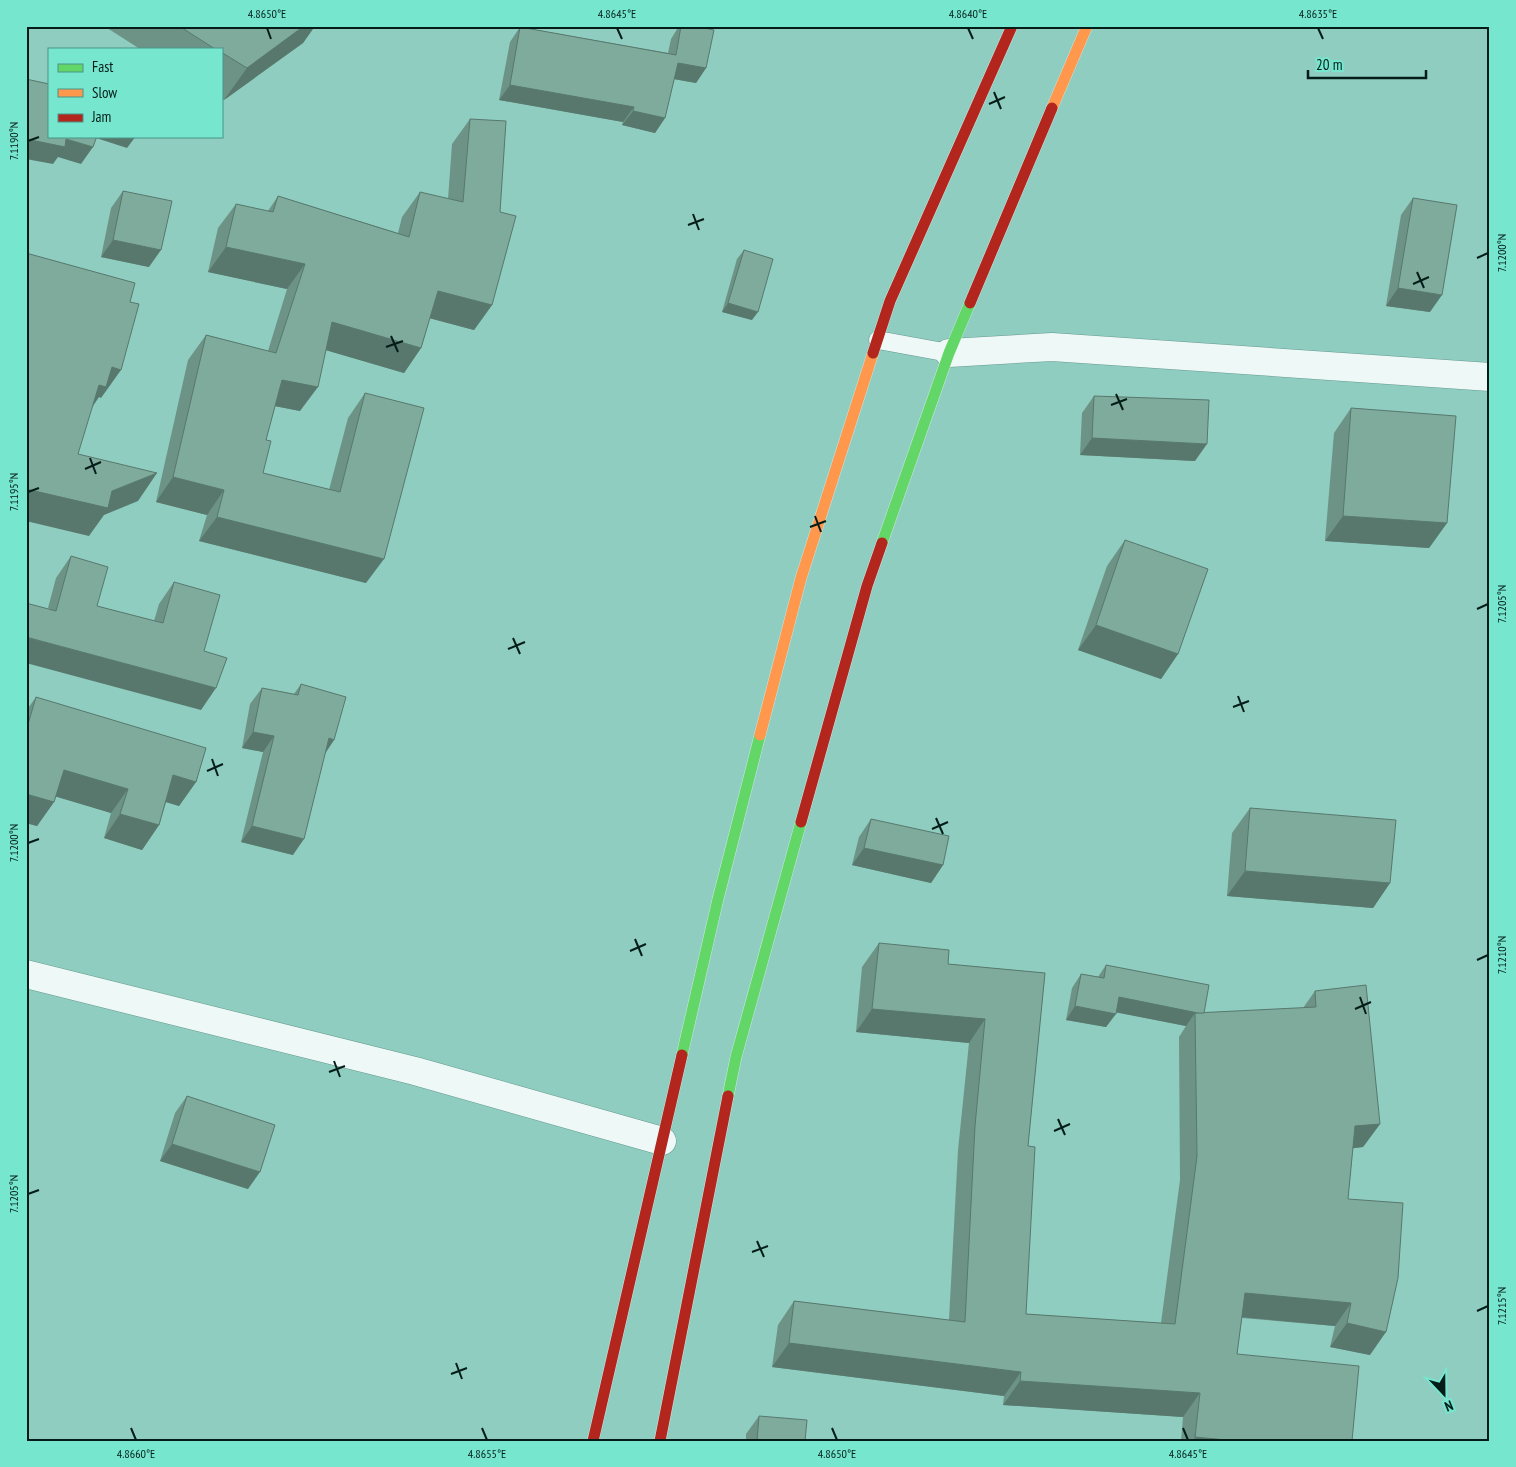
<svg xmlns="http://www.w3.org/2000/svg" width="1516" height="1467" font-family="'PT Sans Narrow',sans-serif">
<rect width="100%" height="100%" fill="#8fcdc0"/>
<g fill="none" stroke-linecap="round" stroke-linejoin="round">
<!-- lane casing -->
<g stroke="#64998f" stroke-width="19">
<path id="lane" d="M 878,340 L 949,353"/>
</g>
<!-- street casing -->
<g stroke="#64998f" stroke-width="29">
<g id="street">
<path d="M 949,353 L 1052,347 L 1490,377"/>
<path d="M 26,974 L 415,1071 L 662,1141"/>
</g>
</g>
<!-- fast casing -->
<g stroke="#cde8e3" stroke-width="12">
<g id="fast">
<path d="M 882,543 L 949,353 L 970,303"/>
<path d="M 682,1055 L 718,899 L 760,735"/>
<path d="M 728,1096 L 736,1057 L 801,822"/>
</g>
</g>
<!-- slow casing -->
<g stroke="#cde8e3" stroke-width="12">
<g id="slow">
<path d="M 1052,108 L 1087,26"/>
<path d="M 760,735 L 801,578 L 873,353"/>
</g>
</g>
<!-- jam casing -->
<g stroke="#cde8e3" stroke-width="12">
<g id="jam">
<path d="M 970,303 L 1052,108"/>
<path d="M 873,353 L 890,301 L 1012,26"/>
<path d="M 801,822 L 867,586 L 882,543"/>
<path d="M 593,1441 L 682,1055"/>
<path d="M 660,1441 L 728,1096"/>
</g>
</g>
<!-- lane -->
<use href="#lane" stroke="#eef8f6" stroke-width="18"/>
<!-- street -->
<use href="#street" stroke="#eef8f6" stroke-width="28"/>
<!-- fast -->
<use href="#fast" stroke="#63d668" stroke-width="11"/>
<!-- slow -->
<use href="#slow" stroke="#ff974d" stroke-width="11"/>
<!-- jam -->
<use href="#jam" stroke="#b3261e" stroke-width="11"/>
</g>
<!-- wall -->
<g fill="#6c9386">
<path d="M 104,26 L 315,26 L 303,43 L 224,100 L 221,99 L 221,49 L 140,49 Z"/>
<path d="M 679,26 L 695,26 L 706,68 L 696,83 L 674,79 L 665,118 L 655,133 L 622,125 L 623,122 L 499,100 L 510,42 L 520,27 L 668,53 L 671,39 Z"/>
<path d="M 470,119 L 492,305 L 474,330 L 430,318 L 421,348 L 404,373 L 326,350 L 300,411 L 275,406 L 266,440 L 263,473 L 329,490 L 348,418 L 365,393 L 366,583 L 199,541 L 207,515 L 156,502 L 188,360 L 206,335 L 268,351 L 287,289 L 208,272 L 218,228 L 236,204 L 268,211 L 278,196 L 398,233 L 402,217 L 420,192 L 448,199 L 452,144 Z"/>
<path d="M 123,191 L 149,267 L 101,257 L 111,208 Z"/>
<path d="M 1413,198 L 1430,312 L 1386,306 L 1401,215 Z"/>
<path d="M 744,250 L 752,320 L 722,312 L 737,259 Z"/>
<path d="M 1094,396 L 1195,461 L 1080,455 L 1082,413 Z"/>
<path d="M 1351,408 L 1447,523 L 1429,548 L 1325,541 L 1334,433 Z"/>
<path d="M 1125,540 L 1178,654 L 1161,679 L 1078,650 L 1107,566 Z"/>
<path d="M 71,556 L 97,606 L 154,621 L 159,604 L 174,582 L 204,651 L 201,710 L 48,608 L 56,578 Z"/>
<path d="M 301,684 L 334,740 L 325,754 L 293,855 L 241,842 L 263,752 L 242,748 L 250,704 L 262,688 L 294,694 Z"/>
<path d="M 36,697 L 196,782 L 179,806 L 166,802 L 159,825 L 142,850 L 104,838 L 111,813 L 56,796 L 54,802 L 37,826 L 26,823 L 26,711 Z"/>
<path d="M 1250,808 L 1390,883 L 1373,908 L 1227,896 L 1232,833 Z"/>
<path d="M 871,819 L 943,865 L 931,883 L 852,865 L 859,837 Z"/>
<path d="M 879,943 L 948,964 L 1045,973 L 1028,1146 L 1026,1314 L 1161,1323 L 1180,1180 L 1179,1037 L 1186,1026 L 1116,1012 L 1106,1027 L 1066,1020 L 1072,988 L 1081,974 L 1098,977 L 1106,965 L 1204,1013 L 1303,1008 L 1315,991 L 1380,1124 L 1363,1147 L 1353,1148 L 1348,1199 L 1370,1355 L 1330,1347 L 1335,1326 L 1242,1318 L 1237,1354 L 1352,1441 L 1181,1441 L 1183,1417 L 1003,1405 L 1004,1396 L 772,1367 L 778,1325 L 794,1301 L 949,1320 L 958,1150 L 969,1043 L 856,1032 L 862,967 Z"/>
<path d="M 187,1096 L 248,1189 L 160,1161 L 175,1113 Z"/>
<path d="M 759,1416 L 805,1441 L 746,1441 L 746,1434 Z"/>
</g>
<!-- shaded-wall -->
<g fill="#58786d">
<path d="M 304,26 L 315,26 L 303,43 L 224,100 L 247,68 Z"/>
<path d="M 678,63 L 706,68 L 696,83 L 668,78 Z"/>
<path d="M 510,85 L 634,107 L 623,122 L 499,100 Z"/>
<path d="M 633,111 L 665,118 L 655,133 L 622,125 Z"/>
<path d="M 90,136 L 136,136 L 127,148 Z"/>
<path d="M 26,139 L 66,139 L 93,147 L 81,164 L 58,157 L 53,164 L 26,159 Z"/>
<path d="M 113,240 L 161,250 L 149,267 L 101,257 Z"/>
<path d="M 226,247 L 305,264 L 287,289 L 208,272 Z"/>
<path d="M 1398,288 L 1442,295 L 1430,312 L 1386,306 Z"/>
<path d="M 438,291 L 492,305 L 474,330 L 421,316 Z"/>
<path d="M 728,303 L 758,312 L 752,320 L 722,312 Z"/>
<path d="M 332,322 L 421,348 L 404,373 L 315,347 Z"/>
<path d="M 112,367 L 121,370 L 101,398 L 99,397 L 87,415 L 79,413 Z"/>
<path d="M 282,380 L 318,387 L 300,411 L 264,404 Z"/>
<path d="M 1092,438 L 1207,444 L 1195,461 L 1080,455 Z"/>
<path d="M 157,473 L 138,501 L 104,515 L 89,536 L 26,521 L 26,489 L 112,491 Z"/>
<path d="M 173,477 L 224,490 L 207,515 L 156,502 Z"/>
<path d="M 1343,516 L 1447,523 L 1429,548 L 1325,541 Z"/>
<path d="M 217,517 L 384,559 L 366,583 L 199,541 Z"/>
<path d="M 1096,625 L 1178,654 L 1161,679 L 1078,650 Z"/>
<path d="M 26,637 L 216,688 L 201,710 L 26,663 Z"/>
<path d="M 253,732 L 274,736 L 263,752 L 242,748 Z"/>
<path d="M 329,738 L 334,740 L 323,756 Z"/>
<path d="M 64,770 L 128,789 L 111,813 L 47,794 Z"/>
<path d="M 173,775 L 196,782 L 179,806 L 156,799 Z"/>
<path d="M 26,794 L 54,802 L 37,826 L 26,823 Z"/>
<path d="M 120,814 L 159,825 L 142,850 L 104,838 Z"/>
<path d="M 252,826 L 304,839 L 293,855 L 241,842 Z"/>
<path d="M 864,848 L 943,865 L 931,883 L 852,865 Z"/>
<path d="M 1245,871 L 1390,883 L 1373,908 L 1227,896 Z"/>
<path d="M 1119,997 L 1203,1014 L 1195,1013 L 1186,1026 L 1109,1011 Z"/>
<path d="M 1075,1006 L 1116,1014 L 1106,1027 L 1066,1020 Z"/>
<path d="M 872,1009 L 985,1019 L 969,1043 L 856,1032 Z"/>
<path d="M 1380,1124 L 1363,1147 L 1339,1150 L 1355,1126 Z"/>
<path d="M 172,1144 L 260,1172 L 248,1189 L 160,1161 Z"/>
<path d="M 1245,1293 L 1351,1303 L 1335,1326 L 1229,1316 Z"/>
<path d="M 1347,1323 L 1386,1332 L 1370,1355 L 1330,1347 Z"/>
<path d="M 789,1343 L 1021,1372 L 1004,1396 L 772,1367 Z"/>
<path d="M 1020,1381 L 1200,1393 L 1183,1417 L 1003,1405 Z"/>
<path d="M 1195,1437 L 1237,1441 L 1193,1441 Z"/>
</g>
<!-- building -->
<g fill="#7eab9c" stroke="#58786d">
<path d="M 179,26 L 304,26 L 247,68 L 221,52 L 221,49 L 215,49 Z"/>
<path d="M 681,26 L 695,26 L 714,30 L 706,68 L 678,63 L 665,118 L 633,111 L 634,107 L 510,85 L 520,27 L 676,55 Z"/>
<path d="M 26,79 L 49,84 L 49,136 L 97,136 L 93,147 L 66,139 L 65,147 L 26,139 Z"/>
<path d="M 470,119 L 506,121 L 500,212 L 516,216 L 492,305 L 438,291 L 421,348 L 332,322 L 318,387 L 282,380 L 266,440 L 271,441 L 263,473 L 340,492 L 365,393 L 424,408 L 384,559 L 217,517 L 224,490 L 173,477 L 206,335 L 276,353 L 305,264 L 226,247 L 236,204 L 273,212 L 278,196 L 409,237 L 420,192 L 463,202 Z"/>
<path d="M 123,191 L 172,201 L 161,250 L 113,240 Z"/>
<path d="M 1413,198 L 1457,205 L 1442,295 L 1398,288 Z"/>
<path d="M 744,250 L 773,259 L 758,312 L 728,303 Z"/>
<path d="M 26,253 L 135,283 L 130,302 L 139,304 L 121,370 L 112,367 L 106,387 L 99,385 L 78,454 L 157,473 L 112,491 L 108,508 L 26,489 Z"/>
<path d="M 1094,396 L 1209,400 L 1207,444 L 1092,438 Z"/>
<path d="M 1351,408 L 1456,416 L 1447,523 L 1343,516 Z"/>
<path d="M 1125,540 L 1208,569 L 1178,654 L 1096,625 Z"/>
<path d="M 71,556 L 108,567 L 97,606 L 163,623 L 174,582 L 220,595 L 204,651 L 227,658 L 216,688 L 26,637 L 26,603 L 56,611 Z"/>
<path d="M 301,684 L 346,697 L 334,740 L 329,738 L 304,839 L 252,826 L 274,736 L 253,732 L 262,688 L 298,695 Z"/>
<path d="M 36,697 L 206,748 L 196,782 L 173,775 L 159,825 L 120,814 L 128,789 L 64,770 L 54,802 L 26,794 L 26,731 Z"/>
<path d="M 1250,808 L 1396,820 L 1390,883 L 1245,871 Z"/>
<path d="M 871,819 L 949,836 L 943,865 L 864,848 Z"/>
<path d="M 879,943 L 949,950 L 948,964 L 1045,973 L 1028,1146 L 1035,1147 L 1026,1314 L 1175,1324 L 1197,1156 L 1195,1013 L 1316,1007 L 1315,991 L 1366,985 L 1380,1124 L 1355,1126 L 1348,1199 L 1403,1203 L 1398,1278 L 1386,1332 L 1347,1323 L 1351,1303 L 1245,1293 L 1237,1354 L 1359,1366 L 1352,1441 L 1237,1441 L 1195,1437 L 1200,1393 L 1020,1381 L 1021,1372 L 789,1343 L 794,1301 L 965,1322 L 975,1126 L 985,1019 L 872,1009 Z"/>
<path d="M 1106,965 L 1209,985 L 1204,1013 L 1198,1013 L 1119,997 L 1116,1014 L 1075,1006 L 1081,974 L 1104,978 Z"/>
<path d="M 187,1096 L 275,1125 L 260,1172 L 172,1144 Z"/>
<path d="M 759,1416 L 807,1420 L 805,1441 L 757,1441 Z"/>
</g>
<!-- ticks -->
<path fill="none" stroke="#051d18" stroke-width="2" d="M 267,28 L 271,39M 617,28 L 622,39M 968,28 L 973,39M 1318,28 L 1323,39M 994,92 L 1001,109M 989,104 L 1005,97M 28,141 L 39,137M 693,214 L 699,230M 688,225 L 704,219M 1477,258 L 1488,253M 1417,272 L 1424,288M 1413,284 L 1429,277M 391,336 L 398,352M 386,347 L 403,341M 1116,394 L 1123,410M 1111,405 L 1127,399M 90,458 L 96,474M 85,469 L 101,462M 28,492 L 39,488M 815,516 L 821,532M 810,527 L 826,521M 1477,609 L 1488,604M 513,638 L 520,654M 508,649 L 525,642M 1238,696 L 1244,712M 1233,707 L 1249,701M 212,759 L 218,776M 207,771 L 223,764M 936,818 L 943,834M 932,829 L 948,822M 28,843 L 39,839M 635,939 L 642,956M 630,951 L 646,944M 1477,960 L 1488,955M 1360,997 L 1366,1014M 1355,1009 L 1371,1002M 334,1061 L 340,1077M 329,1072 L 345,1066M 1058,1119 L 1065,1135M 1054,1131 L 1070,1124M 28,1194 L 39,1190M 757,1241 L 764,1257M 752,1252 L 768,1246M 1477,1311 L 1488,1306M 456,1363 L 462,1379M 451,1374 L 467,1368M 131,1428 L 136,1440M 482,1428 L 487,1440M 832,1428 L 837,1440M 1183,1428 L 1188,1440"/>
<!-- border -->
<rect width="1516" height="1467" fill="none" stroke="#76e6cf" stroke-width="55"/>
<!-- legend -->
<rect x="48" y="48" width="175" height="90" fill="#76e6cf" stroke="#499686"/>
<rect x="58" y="64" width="25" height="8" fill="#63d668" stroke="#499686"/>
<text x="92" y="72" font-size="15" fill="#051d18">Fast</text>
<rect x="58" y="89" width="25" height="8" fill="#ff974d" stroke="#499686"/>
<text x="92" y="98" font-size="15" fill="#051d18">Slow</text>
<rect x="58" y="114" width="25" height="8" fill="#b3261e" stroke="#499686"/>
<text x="92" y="122" font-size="15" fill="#051d18">Jam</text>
<!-- north arrow -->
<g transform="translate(1444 1394) rotate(158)" stroke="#76e6cf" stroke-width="4" paint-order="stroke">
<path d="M0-4L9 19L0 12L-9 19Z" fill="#051d18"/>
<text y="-8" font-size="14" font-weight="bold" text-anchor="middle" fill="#051d18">N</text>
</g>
<!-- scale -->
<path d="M1308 70v8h118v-8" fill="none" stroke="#051d18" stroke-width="2.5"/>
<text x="1316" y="70" font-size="15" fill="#051d18" stroke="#76e6cf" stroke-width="4" paint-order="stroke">20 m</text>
<rect x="28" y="28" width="1460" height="1412" fill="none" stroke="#051d18" stroke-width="2"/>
<g font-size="12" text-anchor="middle" fill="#051d18">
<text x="267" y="18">4.8650°E</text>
<text x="617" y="18">4.8645°E</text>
<text x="968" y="18">4.8640°E</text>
<text x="1318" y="18">4.8635°E</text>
<text transform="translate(14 141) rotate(-90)" y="4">7.1190°N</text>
<text transform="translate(1502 253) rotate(-90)" y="4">7.1200°N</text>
<text transform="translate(14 492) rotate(-90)" y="4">7.1195°N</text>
<text transform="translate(1502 604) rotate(-90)" y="4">7.1205°N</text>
<text transform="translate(14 843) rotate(-90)" y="4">7.1200°N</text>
<text transform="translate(1502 955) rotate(-90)" y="4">7.1210°N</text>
<text transform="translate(14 1194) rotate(-90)" y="4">7.1205°N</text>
<text transform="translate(1502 1306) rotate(-90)" y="4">7.1215°N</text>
<text x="136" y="1458">4.8660°E</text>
<text x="487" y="1458">4.8655°E</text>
<text x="837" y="1458">4.8650°E</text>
<text x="1188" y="1458">4.8645°E</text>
</g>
</svg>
